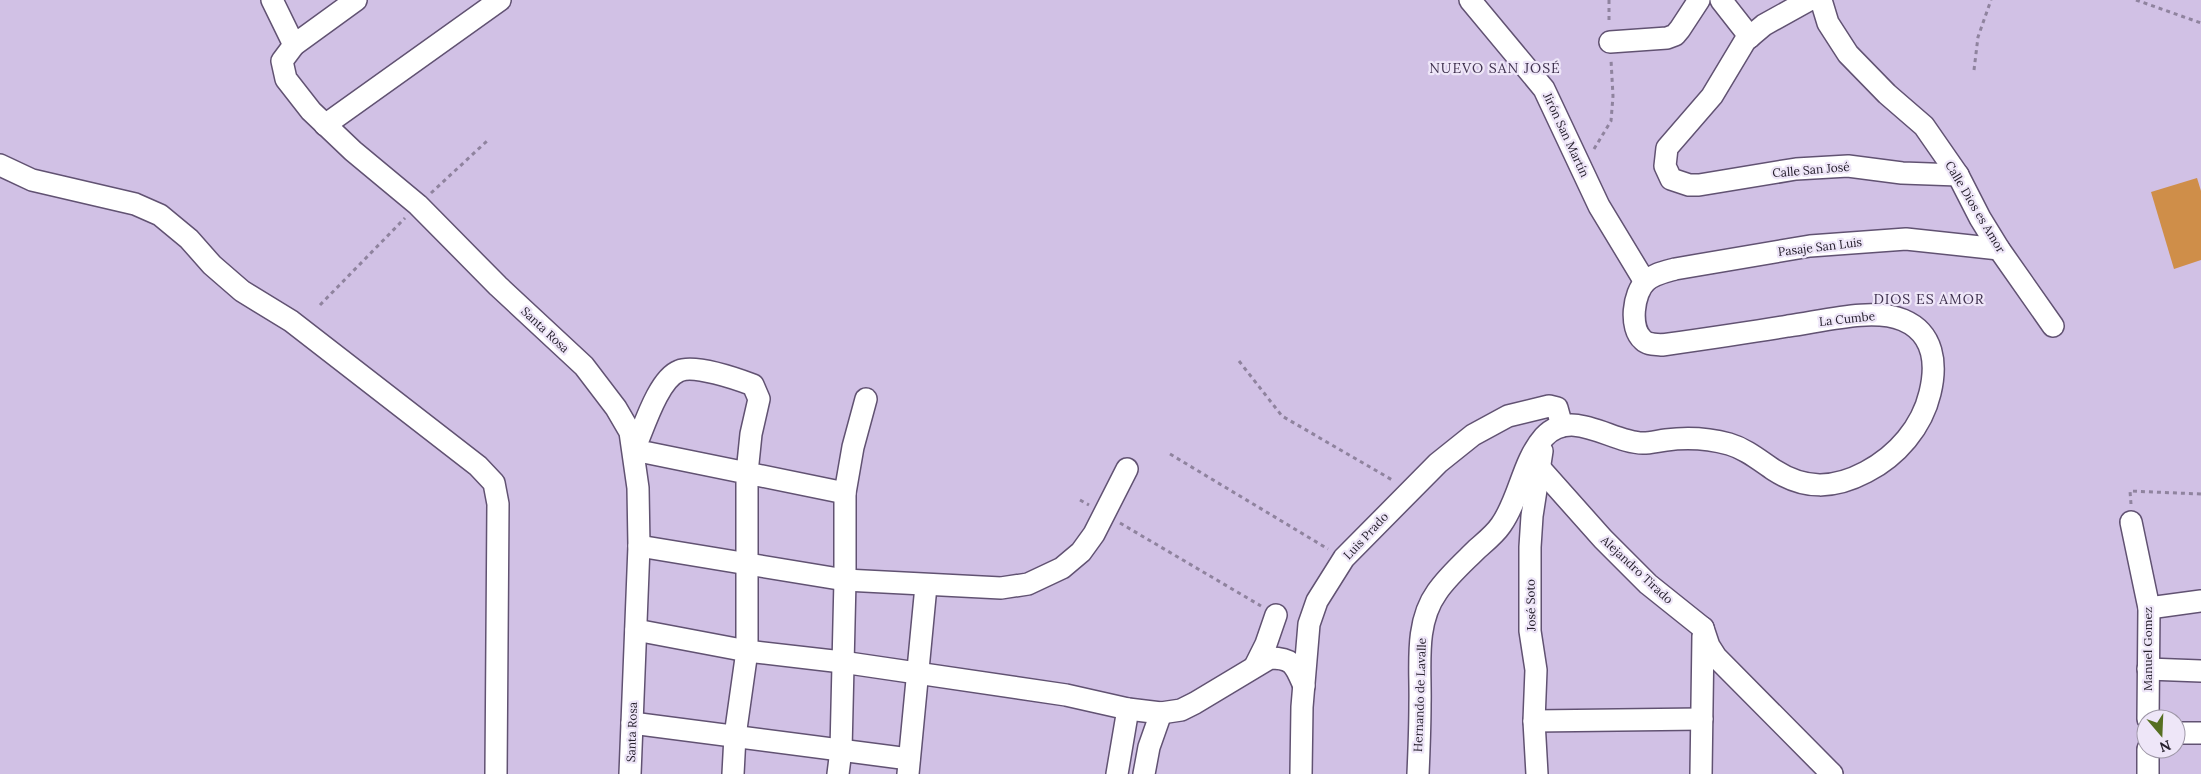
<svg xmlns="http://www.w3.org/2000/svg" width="2201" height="774" font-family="Lora,serif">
<rect width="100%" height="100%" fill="#d1c1e5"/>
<!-- green -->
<path fill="#cf8e49" d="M 2197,178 L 2201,191 L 2201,260 L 2174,269 L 2151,192 Z"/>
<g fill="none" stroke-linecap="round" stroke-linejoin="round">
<!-- minor casing -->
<g stroke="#615272" stroke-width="24">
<g id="minor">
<path d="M 272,0 L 294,45"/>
<path d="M 356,0 L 294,45 L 282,61 L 286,79 L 311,111 L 353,151 L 418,205 L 498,286 L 584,366 L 616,408 L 630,432 L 638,488 L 639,546 L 630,774"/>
<path d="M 1470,0 L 1544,89 L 1599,206 L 1645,282"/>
<path d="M 1721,0 L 1750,37"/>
<path d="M 1809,0 L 1764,25 L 1745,41 L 1712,96 L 1667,148 L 1665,166 L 1671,179 L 1689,185 L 1699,185 L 1796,169 L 1848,166 L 1902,173 L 1958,175"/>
<path d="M 1821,0 L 1828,23 L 1848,54 L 1887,94 L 1924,126 L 1958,175 L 1980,218 L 1999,249 L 2053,326"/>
<path d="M 1610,42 L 1667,38 L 1675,35 L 1680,29 L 1699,0"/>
<path d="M 325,125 L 500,0"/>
<path d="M 0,165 L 32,180 L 135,204 L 160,215 L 189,239 L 212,265 L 242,291 L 291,321 L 478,466 L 494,483 L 498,504 L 496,774"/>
<path d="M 1538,466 L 1603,539 L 1648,584 L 1703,628"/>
<path d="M 2131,522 L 2149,608 L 2148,719"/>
<path d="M 639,546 L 845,580 L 1001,588 L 1028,584 L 1062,568 L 1081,552 L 1094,534 L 1127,469"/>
<path d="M 2149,608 L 2201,601"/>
<path d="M 1703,628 L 1709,646 L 1716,657 L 1832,774"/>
<path d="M 636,630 L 747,651 L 842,662 L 1066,695 L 1128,709 L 1161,713 L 1181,710 L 1195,703 L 1270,658 C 1294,658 1295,666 1304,686"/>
<path d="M 1255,666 L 1266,644 L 1276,615"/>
<path d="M 2148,669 L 2201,671"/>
<path d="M 1534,721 L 1702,719"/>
<path d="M 632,723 L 909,759"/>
<path d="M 2176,733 L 2201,733"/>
<path d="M 733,774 L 735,736 L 747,651 L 747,473 L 751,434 L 759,399 L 753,385 C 737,379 694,364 679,371 C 658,379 643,430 634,450 L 845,493"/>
<path d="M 838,774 L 841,750 L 845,580 L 845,493 L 853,447 L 866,399"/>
<path d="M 908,774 L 926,586"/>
<path d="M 1117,774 L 1128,709"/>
<path d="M 1144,774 L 1149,747 L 1161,713"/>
<path d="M 1301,774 L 1302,707 L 1309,624 L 1317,601 L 1344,558 L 1438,463 L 1473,435 L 1508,416 L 1549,406 L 1557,408 L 1562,426"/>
<path d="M 1418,774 C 1419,751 1420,728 1420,704 C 1421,667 1414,624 1437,592 C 1448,576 1463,563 1477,549 C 1485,542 1495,534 1501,525 C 1520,498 1522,462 1544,437 C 1572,407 1612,443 1643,443 C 1650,443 1658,441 1666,440 C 1688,437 1707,438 1729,444 C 1746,449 1759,460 1774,470 C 1805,490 1834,489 1866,472 C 1897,456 1922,427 1930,393 C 1937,364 1934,333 1903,320 C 1872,307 1820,322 1788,326 C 1746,333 1704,339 1662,345 C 1655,344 1648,345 1643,340 C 1629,328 1633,293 1646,281 C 1654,274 1664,272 1675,269 L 1810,246 L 1906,239 L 1999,249"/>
<path d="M 1537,774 L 1534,721 L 1536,670 L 1530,631 L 1530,547 L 1532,516 L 1542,451"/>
<path d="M 1701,774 L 1703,636"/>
<path d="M 2148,774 L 2148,749"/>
</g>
</g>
<!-- path -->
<g stroke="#8f839e" stroke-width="3" stroke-dasharray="4 4" stroke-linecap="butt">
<path d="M 1609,0 L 1609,24"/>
<path d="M 2136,0 L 2201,23"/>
<path d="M 1974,70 L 1978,37 L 1991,0"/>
<path d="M 1594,149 L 1611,121 L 1613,96 L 1611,60"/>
<path d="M 431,193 L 487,141"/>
<path d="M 320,305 L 405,218"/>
<path d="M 1239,361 L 1282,416 L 1394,481"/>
<path d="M 1170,454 L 1328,549"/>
<path d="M 1080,500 L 1089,505"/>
<path d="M 2131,504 L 2130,491 L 2201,494"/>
<path d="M 1120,523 L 1261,606"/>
</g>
<!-- minor -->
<use href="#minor" stroke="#fff" stroke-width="21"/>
</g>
<g text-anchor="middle" stroke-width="4.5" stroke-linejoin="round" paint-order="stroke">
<!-- street labels -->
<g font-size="12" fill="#26202d" stroke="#eee6f8">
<text transform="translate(1566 135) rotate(65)" y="4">Jirón San Martín</text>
<text transform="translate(1811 170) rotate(-5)" y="4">Calle San José</text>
<text transform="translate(1975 207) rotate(59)" y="4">Calle Dios es Amor</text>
<text transform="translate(1820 247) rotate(-7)" y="4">Pasaje San Luis</text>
<text transform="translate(1847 319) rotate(-6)" y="4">La Cumbe</text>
<text transform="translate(545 330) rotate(43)" y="4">Santa Rosa</text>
<text transform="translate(1366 536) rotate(-47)" y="4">Luis Prado</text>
<text transform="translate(1637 570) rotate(43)" y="4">Alejandro Tirado</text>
<text transform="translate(1531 605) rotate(-91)" y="4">José Soto</text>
<text transform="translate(2148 649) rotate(-90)" y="4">Manuel Gomez</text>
<text transform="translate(1420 695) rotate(-88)" y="4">Hernando de Lavalle</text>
<text transform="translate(632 732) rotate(-88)" y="4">Santa Rosa</text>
</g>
<!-- neighbourhood labels -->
<g font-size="14" letter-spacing="1" fill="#3e304d" stroke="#eee6f8">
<text x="1495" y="73">NUEVO SAN JOSÉ</text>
<text x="1929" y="304">DIOS ES AMOR</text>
</g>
</g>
<!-- north arrow -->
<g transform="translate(2161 734) rotate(161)"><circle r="24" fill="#eee6f8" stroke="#9e97a7"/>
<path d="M0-4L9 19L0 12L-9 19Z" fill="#566f21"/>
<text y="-8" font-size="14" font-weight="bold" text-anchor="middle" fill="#26202d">N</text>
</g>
</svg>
